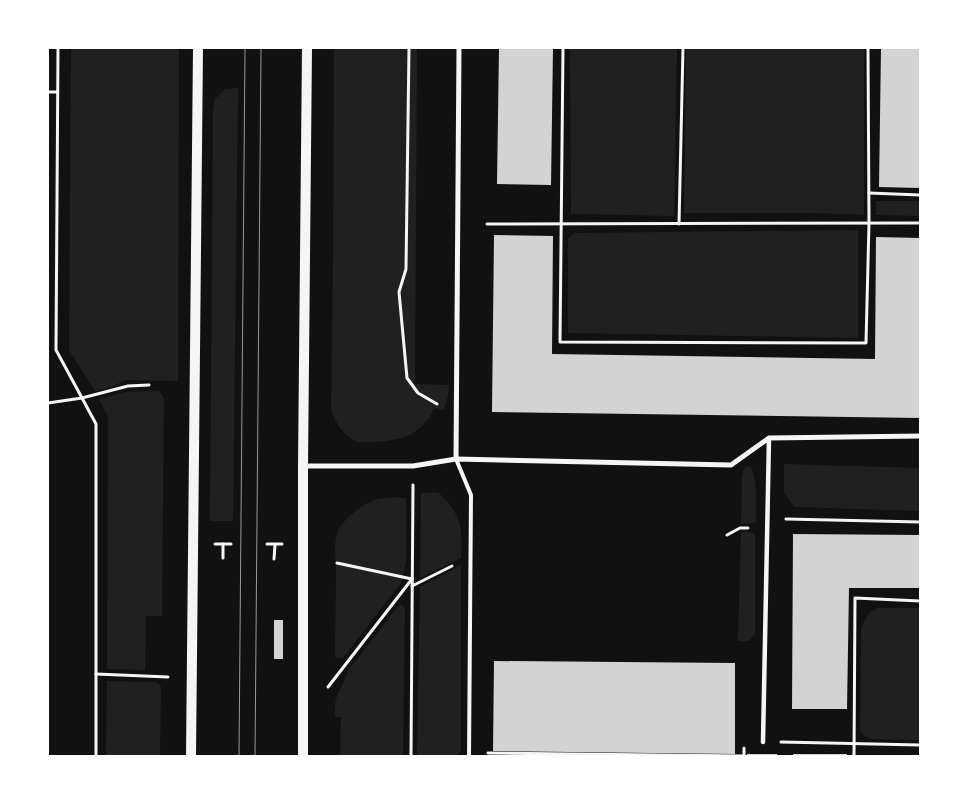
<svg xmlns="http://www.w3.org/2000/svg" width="968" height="804" font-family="'PT Serif',serif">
<rect width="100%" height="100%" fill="#111"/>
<!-- green -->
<g fill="#202020">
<path d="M 71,48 L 179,48 L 178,381 L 125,380 L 112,387 L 95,391 L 69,350 Z"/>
<path d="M 334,48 L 417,48 L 415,384 L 449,385 L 448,396 L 444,410 L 434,408 C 423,435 400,441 373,442 C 369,442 362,443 357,442 C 355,441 353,439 351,438 C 340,431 335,421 331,409 L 333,261 Z"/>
<path d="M 570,48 L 677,48 L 674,216 L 571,214 Z"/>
<path d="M 686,48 L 864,48 L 864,215 L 815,213 L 684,213 Z"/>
<path d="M 238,88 L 233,521 L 210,521 L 213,110 L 215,99 L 225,89 Z"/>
<path d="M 876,201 L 920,201 L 920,216 L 876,215 Z"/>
<path d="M 858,230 L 858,338 L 568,333 L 568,239 L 574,233 Z"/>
<path d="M 152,391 L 158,391 L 162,394 L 164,400 L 162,616 L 146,616 L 145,670 L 107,669 L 108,417 L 99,399 L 126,392 Z"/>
<path d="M 784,464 L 920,468 L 920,511 L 794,507 L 784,492 Z"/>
<path d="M 748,466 L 751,467 C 758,484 756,503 756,522 L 753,523 L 741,524 L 742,476 L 745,467 Z"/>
<path d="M 421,493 C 426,493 434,492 438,493 C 441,494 444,499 447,501 C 463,520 462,535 461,558 L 420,578 Z"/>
<path d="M 395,497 L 406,498 L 406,563 L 401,583 L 343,658 L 335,657 C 335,629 336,601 336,573 C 336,561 333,541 338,531 C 344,519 360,506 372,501 C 380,498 387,498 395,497 Z"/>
<path d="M 744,531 L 753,533 L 755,536 L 755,633 L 749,641 L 738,641 L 741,533 Z"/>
<path d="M 461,565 L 461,750 L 457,756 L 417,756 L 420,587 Z"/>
<path d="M 400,604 L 403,606 L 405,608 L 403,756 L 340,756 L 341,717 L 335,717 L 335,704 L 337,696 L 350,668 Z"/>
<path d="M 877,608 L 920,608 L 920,740 L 871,739 L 863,735 L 860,730 L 861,629 C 866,618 867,613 877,608 Z"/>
<path d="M 107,681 L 155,682 L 159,684 L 161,687 L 160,756 L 106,756 Z"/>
</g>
<!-- building -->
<g fill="#d3d3d3">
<path d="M 499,48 L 553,48 L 551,185 L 497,184 Z"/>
<path d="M 881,48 L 920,48 L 920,188 L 879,187 Z"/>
<path d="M 494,235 L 553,236 L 552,354 L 875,359 L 876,237 L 920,238 L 920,418 L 492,412 Z"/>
<path d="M 793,534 L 920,535 L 920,588 L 849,588 L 847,709 L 792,709 Z"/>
<rect x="274" y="620" width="9" height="39"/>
<path d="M 494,661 L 735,663 L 735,754 L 493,751 Z"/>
<rect x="747" y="754" width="30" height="2"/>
<rect x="793" y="754" width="54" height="2"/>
</g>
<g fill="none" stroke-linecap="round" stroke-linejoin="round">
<!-- path -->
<g stroke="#f5f5f5" stroke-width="3">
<path d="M 58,48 L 56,350 L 82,398 L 128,386 L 149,385"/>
<path d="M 409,48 L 406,269 L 399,292 L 407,378 L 418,393 L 437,404"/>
<path d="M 563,48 L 560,342 L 866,343 L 869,223 L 868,48"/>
<path d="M 48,92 L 57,92"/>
<path d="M 869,193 L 920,195"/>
<path d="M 487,224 L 920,223"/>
<path d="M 679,224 L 683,48"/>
<path d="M 48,403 L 82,398 L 96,424 L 96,756"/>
<path d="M 786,519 L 920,522"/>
<path d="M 727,535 L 740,528 L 748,528"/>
<path d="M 215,544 L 231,544"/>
<path d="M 223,544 L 223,558"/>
<path d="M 267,544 L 282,544"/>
<path d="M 274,559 L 275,545"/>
<path d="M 412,586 L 452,566"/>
<path d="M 96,674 L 168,677"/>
<path d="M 328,687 L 412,579 L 337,563"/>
<path d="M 781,742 L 920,745"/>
<path d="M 488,753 L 744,756 L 744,748"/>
<path d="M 411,756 L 413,485"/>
<path d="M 854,756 L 855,598 L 920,601"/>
</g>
<!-- service -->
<path stroke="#f5f5f5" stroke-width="4" d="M 456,459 L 471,495 L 469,756"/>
<!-- pedestrian -->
<path stroke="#f5f5f5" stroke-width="4.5" d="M 763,742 L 769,438"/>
<!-- minor -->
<g stroke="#f5f5f5" stroke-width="5">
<path d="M 456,459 L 459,48"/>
<path d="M 303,466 L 413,466 L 456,459 L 731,465 L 769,438 L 920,436"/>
</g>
<!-- secondary -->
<g stroke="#f5f5f5" stroke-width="10">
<path d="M 191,756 L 198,48"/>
<path d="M 303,756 L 303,466 L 307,48"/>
</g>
<!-- tram -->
<g stroke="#9a9a9a" stroke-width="1">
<path d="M 239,756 L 245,48"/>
<path d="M 255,756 L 261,48"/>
</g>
</g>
<!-- border -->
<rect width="968" height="804" fill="none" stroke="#ffffff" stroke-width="98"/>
</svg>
